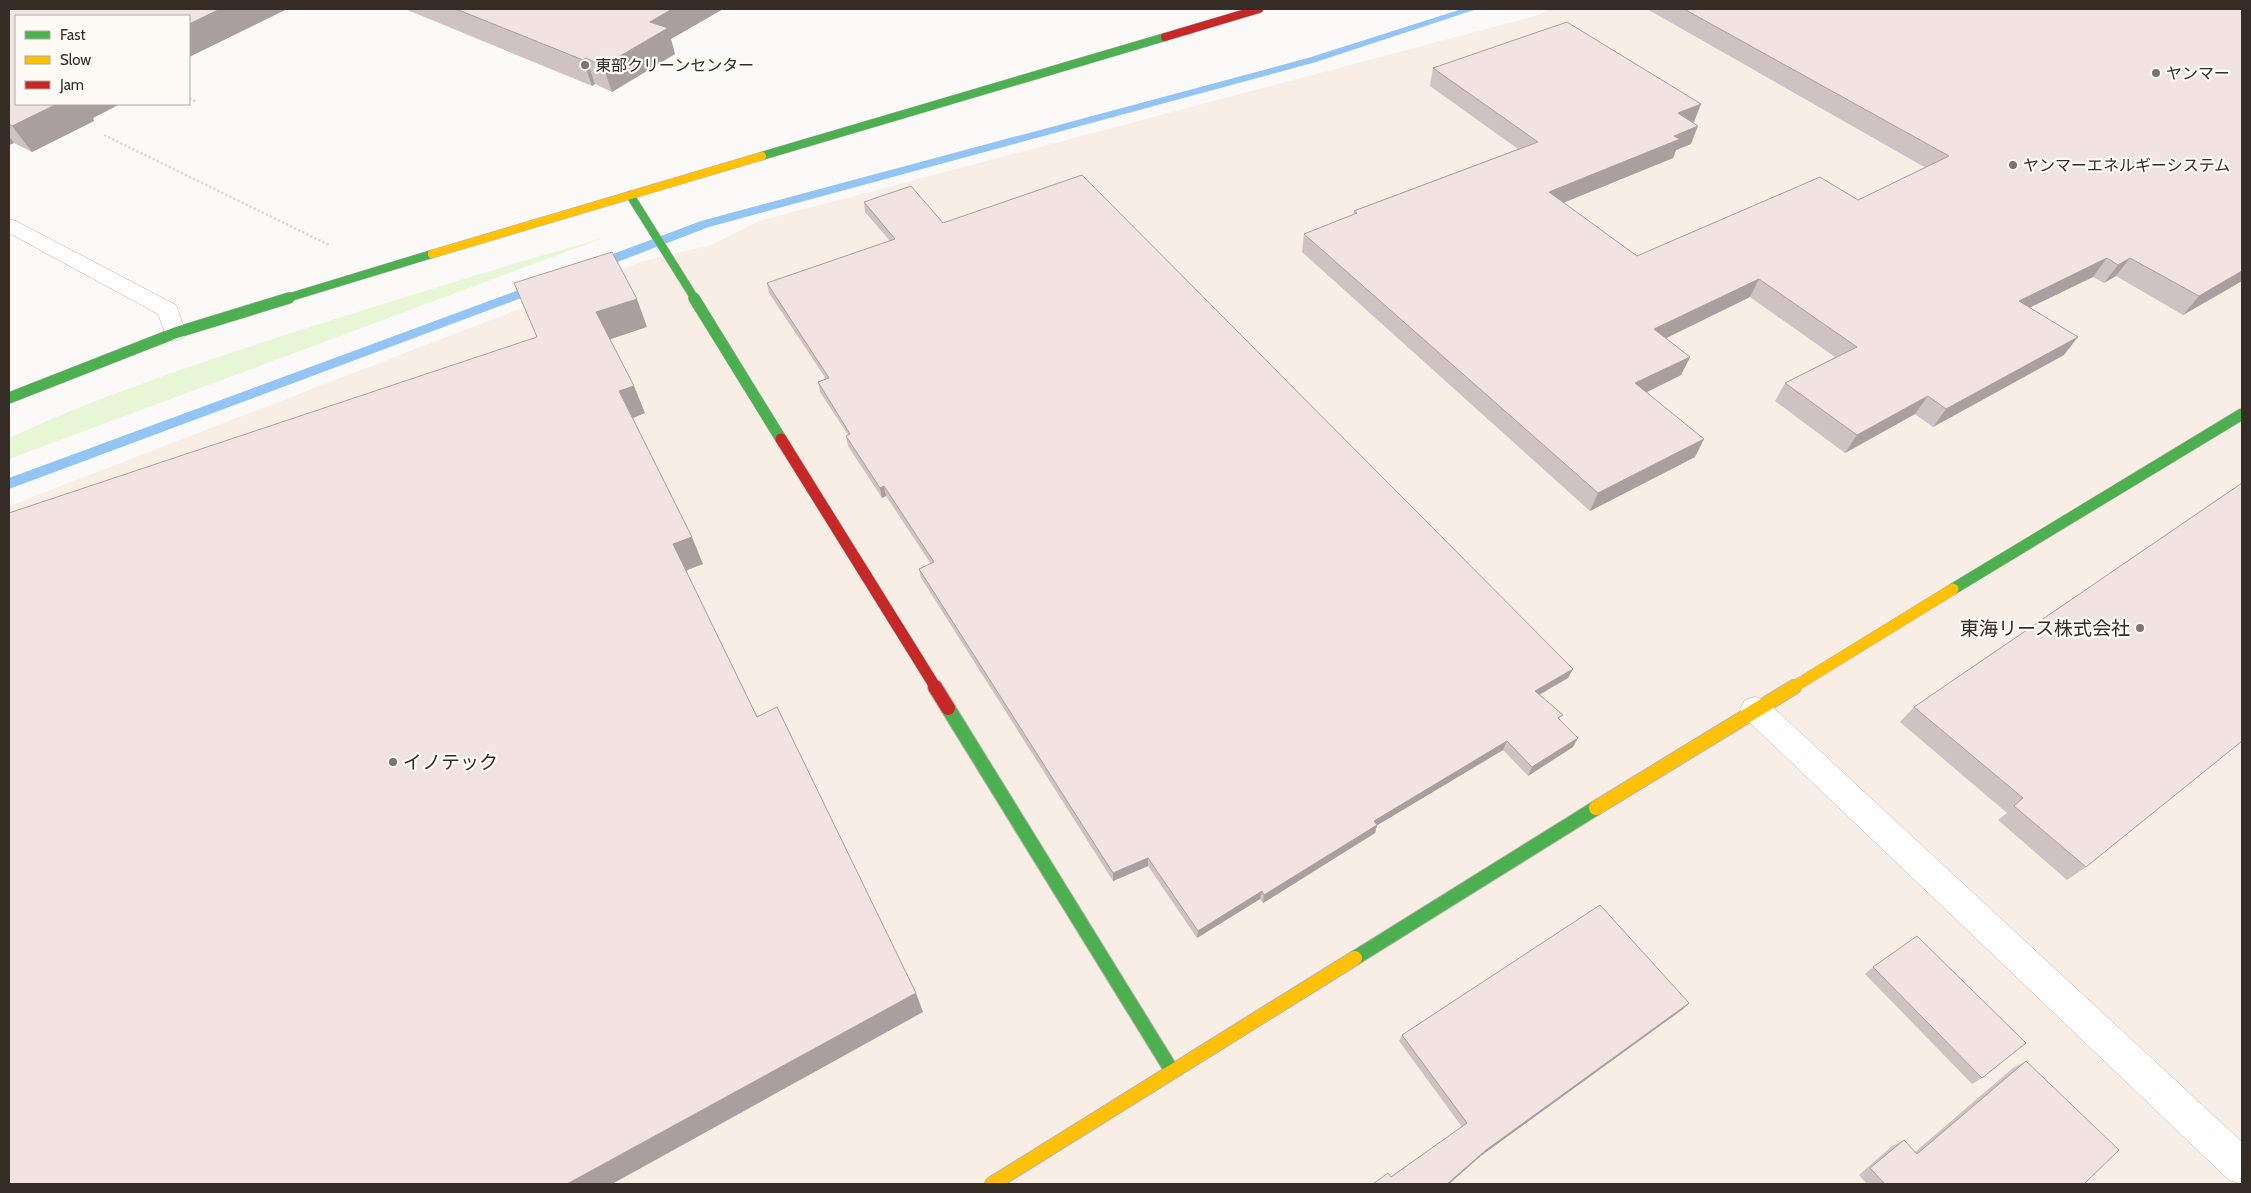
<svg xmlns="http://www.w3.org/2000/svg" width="2251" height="1193" font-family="Cabin,'Noto Sans JP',sans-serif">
<rect width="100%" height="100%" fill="#fcfaf8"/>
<!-- built -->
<path fill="#f9eee6" d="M 1549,9 L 2242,9 L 2242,1184 L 9,1184 L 9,506 L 643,261 L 711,245 L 759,221 L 1539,15 Z"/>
<!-- green -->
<path fill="#e7f7d6" d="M 606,237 L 9,459 L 9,438 C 106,393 208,360 310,327 C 408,296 507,265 606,237 Z"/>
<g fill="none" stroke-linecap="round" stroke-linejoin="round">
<!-- stream -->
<g fill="#92c4f4" fill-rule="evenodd">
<path d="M 1462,9 L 1477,9 L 1316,62 L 709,227 L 599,269 L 594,270 L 588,266 L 589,263 L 701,221 L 1308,58 Z"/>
<path d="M 538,283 L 545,287 L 543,290 L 9,489 L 9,478 Z"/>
</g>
<!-- lane casing -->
<g stroke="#b7b2ae" stroke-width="1">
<path id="lane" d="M 9,219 L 16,221 L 176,305 L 186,333 L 183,338 L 175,341 L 167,338 L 158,314 L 9,233 Z"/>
</g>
<!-- street casing -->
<g stroke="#b7b2ae" stroke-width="1">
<path id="street" d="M 1755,697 L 1765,700 L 2242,1142 L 2242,1184 L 2229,1180 L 1745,718 L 1740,709 L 1745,700 Z"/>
</g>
<!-- fast-far2 casing -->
<g stroke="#b7b2ae" stroke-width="9">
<g id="fast-far2">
<path d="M 762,156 L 1165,37"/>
<path d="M 630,195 L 695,299"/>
<path d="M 284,299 L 432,254"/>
</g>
</g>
<!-- fast-far1 casing -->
<g stroke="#b7b2ae" stroke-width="12">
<g id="fast-far1">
<path d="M 694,298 L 781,439"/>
<path d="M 9,398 L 175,333 L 289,298"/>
<path d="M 1953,589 L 2242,414"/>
</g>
</g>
<!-- fast casing -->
<g stroke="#b7b2ae" stroke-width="16">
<g id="fast">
<path d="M 948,708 L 1172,1071"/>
<path d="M 1355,958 L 1596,808"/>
</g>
</g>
<!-- slow-far2 casing -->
<g stroke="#b7b2ae" stroke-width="9">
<path id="slow-far2" d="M 432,254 L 762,156"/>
</g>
<!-- slow-far1 casing -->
<g stroke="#b7b2ae" stroke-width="12">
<path id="slow-far1" d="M 1792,688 L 1953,589"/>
</g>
<!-- slow casing -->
<g stroke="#b7b2ae" stroke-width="16">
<g id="slow">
<path d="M 1596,808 L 1794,687"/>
<path d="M 992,1184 L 1355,958"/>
</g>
</g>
<!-- jam-far2 casing -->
<g stroke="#b7b2ae" stroke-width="9">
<path id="jam-far2" d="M 1165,37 L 1259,9"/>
</g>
<!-- jam-far1 casing -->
<g stroke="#b7b2ae" stroke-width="12">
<path id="jam-far1" d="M 781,439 L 936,688"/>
</g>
<!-- jam casing -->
<g stroke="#b7b2ae" stroke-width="16">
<path id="jam" d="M 935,687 L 948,708"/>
</g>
<!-- path -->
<g stroke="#dcdbda" stroke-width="2.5" stroke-dasharray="2.5 2" stroke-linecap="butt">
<path d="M 189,98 L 197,102"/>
<path d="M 104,135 L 329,245"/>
</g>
<!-- lane -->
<use href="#lane" fill="#fffefe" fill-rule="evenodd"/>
<!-- street -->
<use href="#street" fill="#fffefe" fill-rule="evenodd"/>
<!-- fast-far2 -->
<use href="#fast-far2" stroke="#4caf50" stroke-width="8"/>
<!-- fast-far1 -->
<use href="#fast-far1" stroke="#4caf50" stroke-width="11"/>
<!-- fast -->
<use href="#fast" stroke="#4caf50" stroke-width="14"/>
<!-- slow-far2 -->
<use href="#slow-far2" stroke="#ffc107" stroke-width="8"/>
<!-- slow-far1 -->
<use href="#slow-far1" stroke="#ffc107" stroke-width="11"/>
<!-- slow -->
<use href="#slow" stroke="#ffc107" stroke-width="14"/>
<!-- jam-far2 -->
<use href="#jam-far2" stroke="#c62828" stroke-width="8"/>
<!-- jam-far1 -->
<use href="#jam-far1" stroke="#c62828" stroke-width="11"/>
<!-- jam -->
<use href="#jam" stroke="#c62828" stroke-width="14"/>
</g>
<!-- wall -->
<g fill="#cec3c2">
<path d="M 9,9 L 287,9 L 189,57 L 189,16 L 16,104 L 120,104 L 93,118 L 94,121 L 32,152 L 14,143 L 9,145 Z"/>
<path d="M 405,9 L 723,9 L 671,39 L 675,54 L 612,92 L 595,84 L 592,86 Z"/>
<path d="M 1647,9 L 2242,9 L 2242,281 L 2183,315 L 2116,276 L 2104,283 L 2093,277 L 2030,307 L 2064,355 L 1933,427 L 1915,414 L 1845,453 L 1775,401 L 1785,383 L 1835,357 L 1750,297 L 1666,338 L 1690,357 L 1681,375 L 1646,392 L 1695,457 L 1590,511 L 1302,252 L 1304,234 L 1353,215 L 1354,211 L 1518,149 L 1430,86 L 1433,68 L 1694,122 L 1693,122 L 1691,144 L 1676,150 L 1673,158 L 1563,203 L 1637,256 L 1858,200 L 1926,168 Z"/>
<path d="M 864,202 L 943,223 L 1573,669 L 1568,678 L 1540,695 L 1560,720 L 1573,747 L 1528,776 L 1503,750 L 1377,825 L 1375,833 L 1263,903 L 1260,899 L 1197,938 L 1148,866 L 1113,881 L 921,578 L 919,569 L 931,564 L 886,496 L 882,498 L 848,446 L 846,436 L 848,435 L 820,392 L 818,382 L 826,379 L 769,293 L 767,283 L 890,241 L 865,212 Z"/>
<path d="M 2242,483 L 2086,867 L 2067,880 L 1998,820 L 2007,813 L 1900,722 L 1914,707 Z"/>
<path d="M 1873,967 L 1982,1078 L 1972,1084 L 1865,974 Z"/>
<path d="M 1689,1003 L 1683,1009 L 1482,1155 L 1391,1177 L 1462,1127 L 1399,1041 L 1402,1035 Z"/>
<path d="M 2026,1061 L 2084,1184 L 1867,1184 L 1859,1175 L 1892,1146 L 1904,1140 L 1915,1152 L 2013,1068 Z"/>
</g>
<!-- shaded-wall -->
<g fill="#a89f9e">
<path d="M 220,9 L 287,9 L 189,57 L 189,24 Z"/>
<path d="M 672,9 L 723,9 L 671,39 L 675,54 L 612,92 L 603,66 L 650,22 Z"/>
<path d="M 586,58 L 595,84 L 592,86 L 583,60 Z"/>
<path d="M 57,104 L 120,104 L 93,118 L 94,121 L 32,152 L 12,126 Z"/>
<path d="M 1701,104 L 1694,122 L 1671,131 L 1678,113 Z"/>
<path d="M 1698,126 L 1691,144 L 1676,150 L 1673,158 L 1543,211 L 1549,192 L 1674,136 Z"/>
<path d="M 9,136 L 14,143 L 9,145 Z"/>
<path d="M 2107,258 L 2093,277 L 2006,319 L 2019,301 Z"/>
<path d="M 2130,258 L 2116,276 L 2104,283 L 2118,265 Z"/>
<path d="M 2242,271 L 2242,281 L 2183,315 L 2199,296 Z"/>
<path d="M 1759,279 L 1750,297 L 1646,348 L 1654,329 Z"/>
<path d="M 637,299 L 647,327 L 608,340 L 596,312 Z"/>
<path d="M 2078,337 L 2064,355 L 1933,427 L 1946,409 Z"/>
<path d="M 1690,357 L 1681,375 L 1627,402 L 1635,383 Z"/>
<path d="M 634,386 L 645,413 L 631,419 L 619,391 Z"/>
<path d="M 1928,396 L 1915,414 L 1845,453 L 1857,435 Z"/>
<path d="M 1704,439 L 1695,457 L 1590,511 L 1598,493 Z"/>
<path d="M 884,486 L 886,496 L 882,498 L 880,488 Z"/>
<path d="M 692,537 L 703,564 L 685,571 L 673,544 Z"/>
<path d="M 1573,669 L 1568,678 L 1531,699 L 1535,691 Z"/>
<path d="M 1578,738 L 1573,747 L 1528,776 L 1532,767 Z"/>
<path d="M 1507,741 L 1503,750 L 1371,829 L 1374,821 Z"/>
<path d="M 1377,825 L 1375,833 L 1263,903 L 1264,895 Z"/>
<path d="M 1148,858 L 1148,866 L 1113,881 L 1113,873 Z"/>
<path d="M 1262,891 L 1260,899 L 1197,938 L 1198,931 Z"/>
<path d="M 916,993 L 923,1012 L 612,1184 L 567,1184 Z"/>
<path d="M 1689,1003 L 1683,1009 L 1482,1155 L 1449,1184 L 1447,1184 L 1486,1150 Z"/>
</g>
<!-- building -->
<g fill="#f0e3e1" stroke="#a89f9e">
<path d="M 9,9 L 220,9 L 189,24 L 189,16 L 16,16 L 16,104 L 57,104 L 12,126 L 9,124 Z"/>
<path d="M 456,9 L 672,9 L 650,22 L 668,28 L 603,66 L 586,58 L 583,60 Z"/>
<path d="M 1684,9 L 2242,9 L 2242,271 L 2199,296 L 2130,258 L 2118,265 L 2107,258 L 2019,301 L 2078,337 L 1946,409 L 1928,396 L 1857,435 L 1785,383 L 1857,347 L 1759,279 L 1654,329 L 1690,357 L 1635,383 L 1704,439 L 1598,493 L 1304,234 L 1357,213 L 1354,211 L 1538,142 L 1433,68 L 1567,22 L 1701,104 L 1678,113 L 1698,126 L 1674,136 L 1680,139 L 1549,192 L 1637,256 L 1820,177 L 1858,200 L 1949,156 Z"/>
<path d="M 1082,175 L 1573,669 L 1535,691 L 1563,715 L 1558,718 L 1578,738 L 1532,767 L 1507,741 L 1374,821 L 1377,825 L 1264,895 L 1262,891 L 1198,931 L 1148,858 L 1113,873 L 919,569 L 934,562 L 884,486 L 880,488 L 846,436 L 850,434 L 818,382 L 829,378 L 767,283 L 895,239 L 864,202 L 911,186 L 943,223 Z"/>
<path d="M 612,252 L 637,299 L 596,312 L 634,386 L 619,391 L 692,537 L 673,544 L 757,717 L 777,707 L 916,993 L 567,1184 L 9,1184 L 9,513 L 537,337 L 514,283 Z"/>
<path d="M 2242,483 L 2242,741 L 2086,867 L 2014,806 L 2023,798 L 1914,707 Z"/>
<path d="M 1600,905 L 1689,1003 L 1486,1150 L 1447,1184 L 1373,1184 L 1388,1173 L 1391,1177 L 1467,1123 L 1402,1035 Z"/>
<path d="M 1917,936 L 2026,1043 L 1982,1078 L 1873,967 Z"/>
<path d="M 2026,1061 L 2119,1150 L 2084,1184 L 1885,1184 L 1870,1168 L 1904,1140 L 1917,1154 Z"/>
</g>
<!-- markers -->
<g fill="#7b746f" stroke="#fefaf6" stroke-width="2">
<circle cx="585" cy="65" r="5"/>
<circle cx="2156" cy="73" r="5"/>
<circle cx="2013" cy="165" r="5"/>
<circle cx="2140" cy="628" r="5"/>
<circle cx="393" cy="762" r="5"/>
</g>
<g text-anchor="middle" stroke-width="4.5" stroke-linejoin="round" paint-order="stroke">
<!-- far-poi labels -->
<g font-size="16" fill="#352c25" stroke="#fefaf6" text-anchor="start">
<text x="595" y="71">東部クリーンセンター</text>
<text x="2166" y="79">ヤンマー</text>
<text x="2023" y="171">ヤンマーエネルギーシステム</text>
</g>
<!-- poi labels -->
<g font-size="19" fill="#352c25" stroke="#fefaf6" text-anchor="end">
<text x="2130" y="635">東海リース株式会社</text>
<text x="403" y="769" text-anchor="start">イノテック</text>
</g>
</g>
<!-- border -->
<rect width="2251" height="1193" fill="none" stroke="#352c25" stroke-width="20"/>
<!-- legend -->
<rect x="15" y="15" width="175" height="90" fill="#fefaf6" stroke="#aea8a2"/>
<rect x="25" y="31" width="25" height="8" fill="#4caf50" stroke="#aea8a2"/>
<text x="60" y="40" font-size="15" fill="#352c25">Fast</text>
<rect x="25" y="56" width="25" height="8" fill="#ffc107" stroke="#aea8a2"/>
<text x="60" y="65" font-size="15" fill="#352c25">Slow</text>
<rect x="25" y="81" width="25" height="8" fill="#c62828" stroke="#aea8a2"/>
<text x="60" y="90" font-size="15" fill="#352c25">Jam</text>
</svg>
